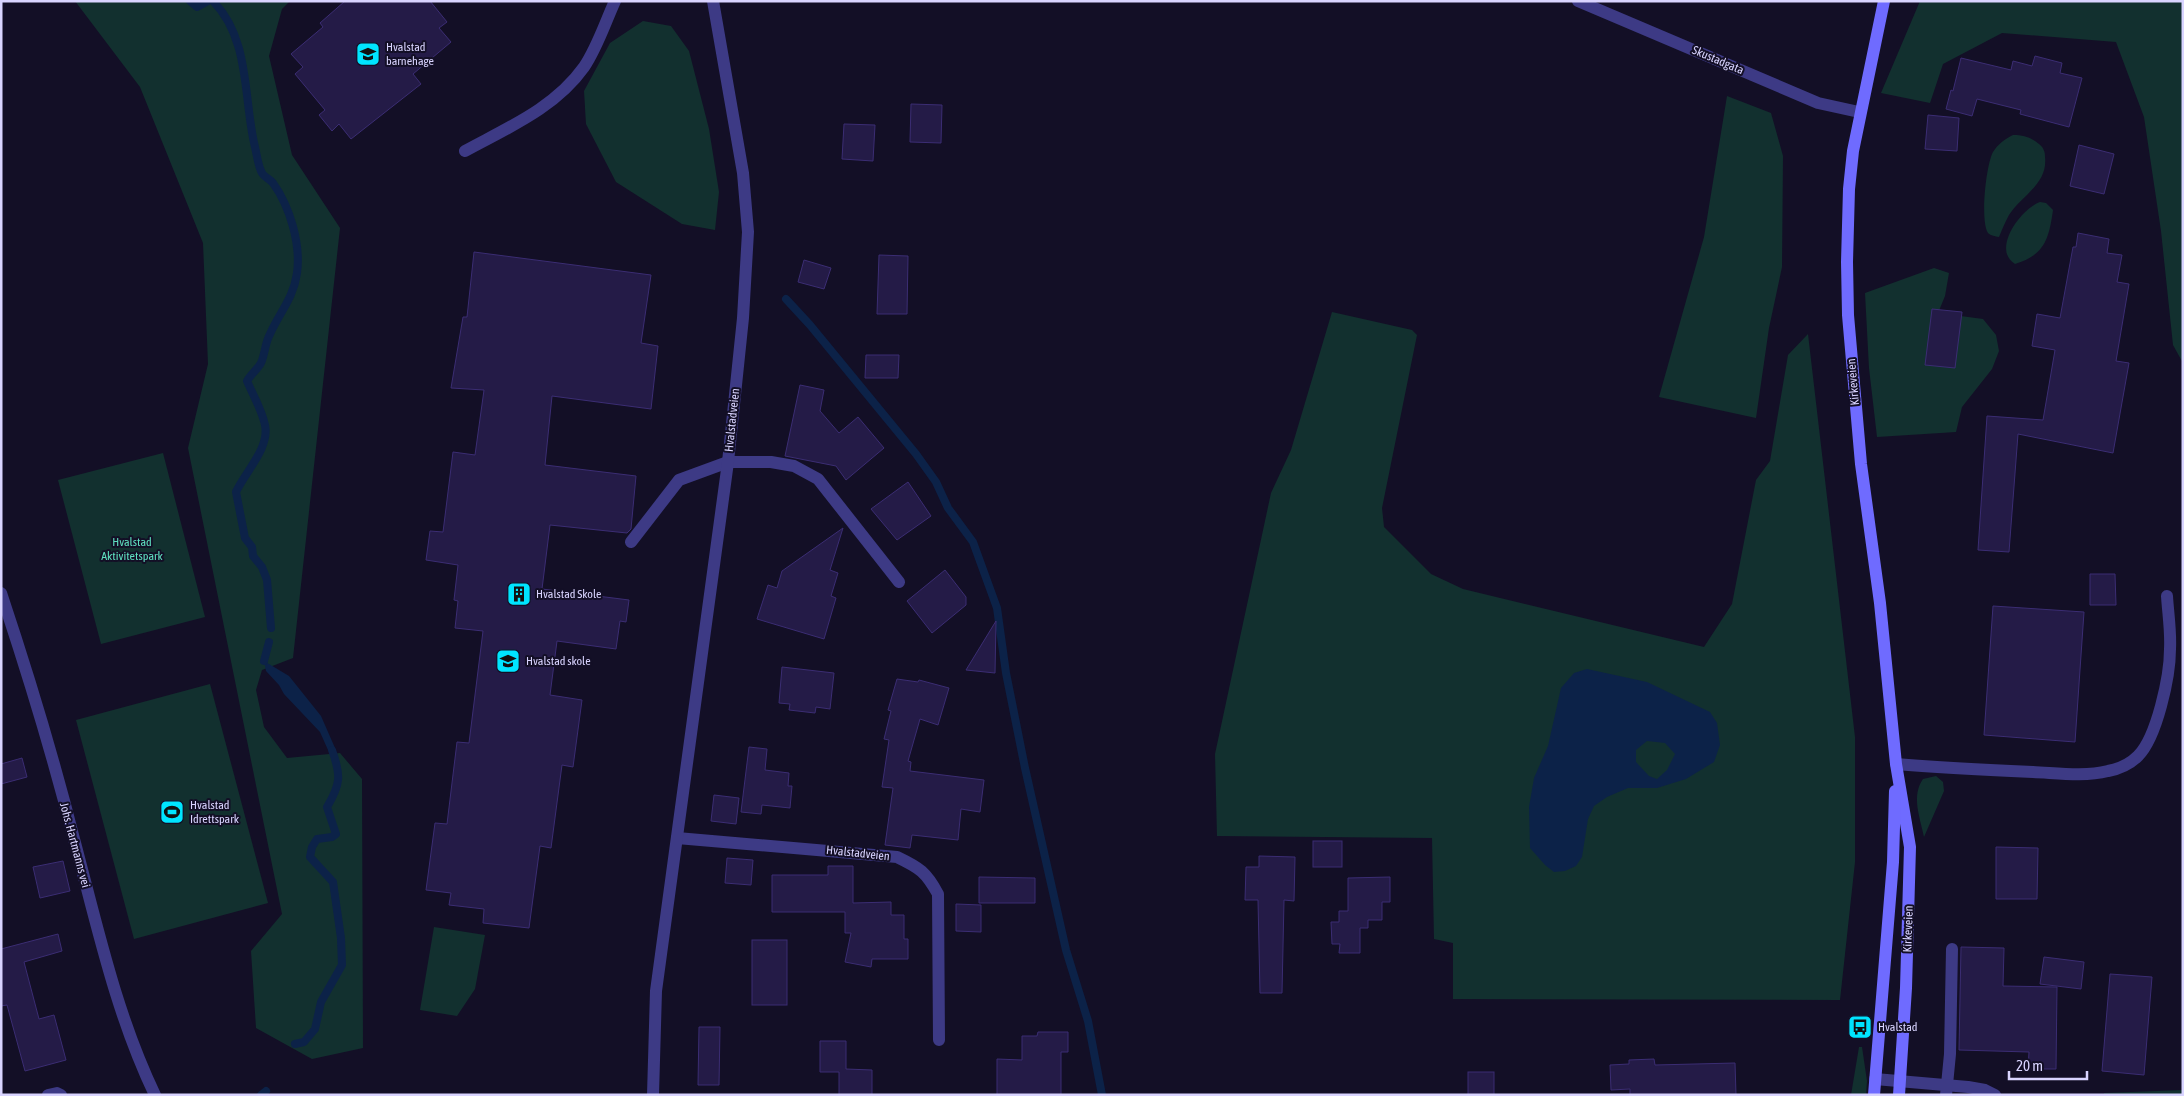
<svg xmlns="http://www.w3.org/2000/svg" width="2184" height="1096" font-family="'Asap Condensed',sans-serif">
<rect width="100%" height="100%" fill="#130f26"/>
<!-- green -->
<g fill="#12302f">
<path d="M 75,1 L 290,1 L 282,9 L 269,56 L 292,155 L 340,228 L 293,658 L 262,670 L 256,690 L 264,727 L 287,758 L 340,753 L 362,779 L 363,1048 L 312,1059 L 256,1028 L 251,951 L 282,914 L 188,448 L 208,364 L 203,243 L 140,87 Z"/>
<path d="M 1920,1 L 2183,1 L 2183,363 L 2173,345 L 2161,231 L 2144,117 L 2116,42 L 2002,33 L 1943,64 L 1930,103 L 1881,93 Z"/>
<path d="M 643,21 L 671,26 L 689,51 L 709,129 L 719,192 L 715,230 L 682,224 L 616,182 L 586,124 L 584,91 L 610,43 Z"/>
<path d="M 1727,96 L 1771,113 L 1783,156 L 1782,267 L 1769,328 L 1756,418 L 1659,397 L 1704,237 Z"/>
<path d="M 2013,135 C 2024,135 2030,137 2039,144 C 2043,147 2045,151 2045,157 C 2048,184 2022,195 2009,215 C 2005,222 2002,230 1999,237 C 1995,236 1991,236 1988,233 C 1980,221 1986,165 1993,152 C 1998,144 2005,139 2013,135 Z"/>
<path d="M 2040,202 L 2046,203 L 2053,210 C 2049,238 2045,255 2015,264 C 1991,249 2021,209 2040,202 Z"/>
<path d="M 1934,268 L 1949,273 L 1945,296 L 1938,313 L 1983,319 L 1996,335 L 1999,351 L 1992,369 L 1962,407 L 1956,432 L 1877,437 L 1869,368 L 1865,293 Z"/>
<path d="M 1332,312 L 1412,330 L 1417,335 L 1382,508 L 1384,527 L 1431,574 L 1463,589 L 1704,647 L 1732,604 L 1756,480 L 1770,461 L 1788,355 L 1808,334 L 1855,737 L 1855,862 L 1840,1000 L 1453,999 L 1453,943 L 1434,939 L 1432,838 L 1217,836 L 1215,754 L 1271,493 L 1291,450 Z"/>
<path d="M 163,453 L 205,617 L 101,644 L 58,480 Z"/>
<path d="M 210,684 L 268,903 L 134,939 L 76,720 Z"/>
<path d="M 1936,776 L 1943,782 L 1944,791 L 1924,837 C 1920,817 1911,796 1923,779 Z"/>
<path d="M 434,927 L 485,935 L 475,989 L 457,1016 L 420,1010 Z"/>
<path d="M 1859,1047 L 1862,1047 L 1867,1081 L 1866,1095 L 1851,1095 Z"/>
<path d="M 2183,1090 L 2183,1095 L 2104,1095 L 2104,1093 Z"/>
</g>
<!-- water -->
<g fill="#0c2248" fill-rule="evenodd">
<path d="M 264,661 L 289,676 L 321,716 L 335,748 L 332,750 L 328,750 L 320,732 L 284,694 L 279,685 L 266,671 Z"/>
<path d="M 1587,669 L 1647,682 L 1710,712 L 1717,723 L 1720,745 L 1714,762 L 1686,779 L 1657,788 L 1628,788 L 1607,797 L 1594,806 L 1588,819 L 1582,857 L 1576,866 L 1565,871 L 1554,872 L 1545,865 L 1530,848 L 1529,807 L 1534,778 L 1548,746 L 1561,688 L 1574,673 ZM 1647,741 L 1665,743 L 1675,754 L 1667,770 L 1657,779 L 1649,776 L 1636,762 L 1636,750 Z"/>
</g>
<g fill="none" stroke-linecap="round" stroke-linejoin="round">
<!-- stream -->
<g stroke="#0c2248" stroke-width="8">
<path d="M 190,1 L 197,7 L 208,1"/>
<path d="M 213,1 C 251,40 243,99 255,147 C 257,155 258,166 262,173 C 264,177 270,179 273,183 C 290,207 301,244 297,273 C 294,297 280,312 270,334 C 265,343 265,354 261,363 C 257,370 251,374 247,381 C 253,395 262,410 265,425 C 270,448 245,472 236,492 L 245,538 L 252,547 L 253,556 L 262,567 L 267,580 L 271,628"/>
<path d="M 786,299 L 810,325 L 916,454 L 936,482 L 948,508 L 973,542 L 997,608 L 1006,673 L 1025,768 L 1066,950 L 1088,1021 L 1102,1095"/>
<path d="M 264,661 L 269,642"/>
<path d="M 295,1044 L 304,1042 L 315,1029 L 321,1002 L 342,965 L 341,938 L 333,882 L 310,857 L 312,847 L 317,839 L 332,837 L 336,834 L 327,807 C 341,784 341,775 332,750"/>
<path d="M 261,1095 L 266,1091"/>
</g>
</g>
<!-- building -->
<g fill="#241b47" stroke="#3b2d73">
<path d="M 345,1 L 430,1 L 447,22 L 439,28 L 451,42 L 413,74 L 421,84 L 351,139 L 339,124 L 332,131 L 319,115 L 325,110 L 295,74 L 303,67 L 291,54 L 323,27 L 320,23 Z"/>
<path d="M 2035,56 L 2062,63 L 2060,73 L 2082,78 L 2069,127 L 2020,114 L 2021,110 L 1977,99 L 1972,116 L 1946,109 L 1951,90 L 1953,91 L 1961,58 L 2011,70 L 2013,61 L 2032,66 Z"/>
<path d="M 911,104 L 942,105 L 941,143 L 910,142 Z"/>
<path d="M 1928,115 L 1959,118 L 1957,151 L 1925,149 Z"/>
<path d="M 844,124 L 875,125 L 873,161 L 842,159 Z"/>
<path d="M 2079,145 L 2114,154 L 2104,194 L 2070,186 Z"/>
<path d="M 2078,233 L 2109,239 L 2107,253 L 2122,255 L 2117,282 L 2129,284 L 2116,361 L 2129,363 L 2113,453 L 2018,434 L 2009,552 L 1978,550 L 1987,416 L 2043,420 L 2055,350 L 2032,346 L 2037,314 L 2060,318 L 2073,247 L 2076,247 Z"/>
<path d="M 474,252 L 651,275 L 641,343 L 658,346 L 651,409 L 552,396 L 545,465 L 636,476 L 631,529 L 627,533 L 550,525 L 542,589 L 629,600 L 626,622 L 620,621 L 616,649 L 557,641 L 550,695 L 582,700 L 573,767 L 562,765 L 551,848 L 540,846 L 529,928 L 483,923 L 484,909 L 449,905 L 451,893 L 426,890 L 435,823 L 447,824 L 457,742 L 469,743 L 483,631 L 455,628 L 458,601 L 454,600 L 458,565 L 426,560 L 430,531 L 443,532 L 453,452 L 475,455 L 484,390 L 451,388 L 463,317 L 467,317 Z"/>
<path d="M 879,255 L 908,256 L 907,314 L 877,314 Z"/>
<path d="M 804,260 L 831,268 L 824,289 L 798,282 Z"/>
<path d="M 1932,309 L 1962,312 L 1955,368 L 1925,365 Z"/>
<path d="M 866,355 L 899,355 L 898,378 L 865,378 Z"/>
<path d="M 800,385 L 824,390 L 820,411 L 839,433 L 858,417 L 884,448 L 846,480 L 836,466 L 785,456 Z"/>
<path d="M 908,482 L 931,516 L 897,540 L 871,509 Z"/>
<path d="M 843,528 L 830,570 L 838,573 L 831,596 L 836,598 L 824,639 L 757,619 L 768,585 L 777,588 L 782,571 Z"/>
<path d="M 945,570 L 966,597 L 966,605 L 932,633 L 907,601 Z"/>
<path d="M 2090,574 L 2115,574 L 2116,605 L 2090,605 Z"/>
<path d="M 1993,606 L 2084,612 L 2075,742 L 1984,735 Z"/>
<path d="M 996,621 L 995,673 L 966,670 Z"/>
<path d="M 782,667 L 834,673 L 830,709 L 816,707 L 815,713 L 789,710 L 790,704 L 779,703 Z"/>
<path d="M 897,679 L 918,682 L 919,680 L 949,688 L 938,725 L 920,719 L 908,761 L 911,762 L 910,771 L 984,780 L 980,812 L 961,809 L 958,840 L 912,835 L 910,848 L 885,845 L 893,788 L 882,787 L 889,740 L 884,739 L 891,711 L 888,710 Z"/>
<path d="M 749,747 L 767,749 L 765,770 L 789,773 L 788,786 L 792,786 L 790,808 L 762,805 L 761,814 L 741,812 Z"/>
<path d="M 22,758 L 27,777 L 1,784 L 1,764 Z"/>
<path d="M 714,795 L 739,798 L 736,824 L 711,821 Z"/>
<rect x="1313" y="841" width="29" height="26"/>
<path d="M 1996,847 L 2038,848 L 2037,899 L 1996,899 Z"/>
<path d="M 1259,856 L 1295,857 L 1294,901 L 1284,900 L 1282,993 L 1260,993 L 1258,900 L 1245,900 L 1246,867 L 1259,867 Z"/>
<path d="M 727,858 L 753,860 L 751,885 L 725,883 Z"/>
<path d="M 63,861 L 70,891 L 40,898 L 33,867 Z"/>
<path d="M 828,866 L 853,866 L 853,903 L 891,902 L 891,915 L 904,915 L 904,939 L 908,939 L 908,959 L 872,959 L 871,967 L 845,962 L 851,933 L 845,933 L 845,912 L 772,912 L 772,875 L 828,875 Z"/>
<path d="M 979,877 L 1035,878 L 1035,903 L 979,903 Z"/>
<path d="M 1390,877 L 1390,902 L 1382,902 L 1382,920 L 1368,920 L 1368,928 L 1360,928 L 1360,953 L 1339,953 L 1340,944 L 1332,944 L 1331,922 L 1339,922 L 1339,911 L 1348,911 L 1348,878 Z"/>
<path d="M 956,904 L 981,905 L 981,932 L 956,931 Z"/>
<path d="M 58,934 L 62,951 L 24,962 L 39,1019 L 54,1015 L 66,1060 L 25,1071 L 7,1005 L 1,1006 L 1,949 Z"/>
<rect x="752" y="940" width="35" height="65"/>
<path d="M 1961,947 L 2004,948 L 2003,986 L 2057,987 L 2056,1069 L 2028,1069 L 2029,1052 L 1959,1050 Z"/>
<path d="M 2044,957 L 2084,962 L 2081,989 L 2040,984 Z"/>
<path d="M 2110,974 L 2152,977 L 2144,1075 L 2102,1071 Z"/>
<path d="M 699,1027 L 720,1027 L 719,1085 L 698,1085 Z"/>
<path d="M 1038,1032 L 1068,1032 L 1068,1052 L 1061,1052 L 1061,1095 L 997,1095 L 997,1059 L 1022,1060 L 1022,1036 L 1037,1036 Z"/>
<path d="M 820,1041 L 846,1041 L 846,1069 L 872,1070 L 872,1095 L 839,1095 L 839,1072 L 820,1072 Z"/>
<path d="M 1654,1059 L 1655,1065 L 1735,1063 L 1736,1095 L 1630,1095 L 1630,1089 L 1611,1090 L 1610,1065 L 1629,1064 L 1629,1060 Z"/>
<rect x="1468" y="1072" width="26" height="23"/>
</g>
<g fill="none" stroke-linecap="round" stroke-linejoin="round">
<!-- service -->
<g stroke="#3d3a85" stroke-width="12">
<path d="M 465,151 C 507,128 555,108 584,67 C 597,48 605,23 615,1"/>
<path d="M 631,542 L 679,480 L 728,462 L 771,462 L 794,466 L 818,479 L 899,582"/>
<path d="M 1896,764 C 1942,768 1987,770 2033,772 C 2057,773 2084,777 2108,771 C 2119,769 2130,764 2138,756 C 2157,737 2170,676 2170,649 C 2171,631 2168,613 2167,596"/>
<path d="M 48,1095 L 57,1093 L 61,1095"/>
<path d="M 1946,1095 L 1950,1054 L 1952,949"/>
</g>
<!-- minor -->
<g stroke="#3d3a85" stroke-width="12">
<path d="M 1578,1 L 1818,103 L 1859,112"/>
<path d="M 1,593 C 28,674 53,756 74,839 C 97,925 116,1014 155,1095"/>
<path d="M 677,838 L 897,857 C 920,868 926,872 938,894 L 939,1040"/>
<path d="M 1875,1079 L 1968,1087 L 1985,1090 L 1995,1095"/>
<path d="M 653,1095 L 656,991 L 728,462 L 743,318 L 748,232 L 743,173 L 713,1"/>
</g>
<!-- secondary -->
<g stroke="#6f6bff" stroke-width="12">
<path d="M 1884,1 L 1853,151 L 1849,189 L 1847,262 L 1848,315 L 1861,464 L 1880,603 L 1896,764 L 1910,847 L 1906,988 L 1899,1095"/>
<path d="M 1874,1095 L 1893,862 L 1895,791"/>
</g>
</g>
<!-- icons -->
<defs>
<g id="school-square" transform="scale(1.25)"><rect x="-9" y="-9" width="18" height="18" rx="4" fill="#00e5ff" stroke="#130f26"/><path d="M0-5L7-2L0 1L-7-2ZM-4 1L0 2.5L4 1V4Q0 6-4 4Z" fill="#111"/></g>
<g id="building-square" transform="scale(1.25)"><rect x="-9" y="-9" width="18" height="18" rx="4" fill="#00e5ff" stroke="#130f26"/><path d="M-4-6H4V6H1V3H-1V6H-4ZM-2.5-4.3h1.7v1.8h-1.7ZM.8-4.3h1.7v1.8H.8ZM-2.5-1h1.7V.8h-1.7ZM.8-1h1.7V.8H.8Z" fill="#111"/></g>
<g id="stadium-square" transform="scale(1.25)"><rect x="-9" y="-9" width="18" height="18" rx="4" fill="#00e5ff" stroke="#130f26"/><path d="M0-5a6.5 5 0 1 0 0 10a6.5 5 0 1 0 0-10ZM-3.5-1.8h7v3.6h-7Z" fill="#111"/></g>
<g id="bus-square" transform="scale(1.25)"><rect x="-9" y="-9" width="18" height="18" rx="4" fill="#00e5ff" stroke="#130f26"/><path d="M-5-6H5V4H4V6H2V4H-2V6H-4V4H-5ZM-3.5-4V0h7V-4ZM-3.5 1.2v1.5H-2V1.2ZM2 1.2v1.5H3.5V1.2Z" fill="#111"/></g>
</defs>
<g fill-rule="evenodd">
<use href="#school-square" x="368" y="54"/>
<use href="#building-square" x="519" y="594"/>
<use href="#school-square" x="508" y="661"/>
<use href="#stadium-square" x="172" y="812"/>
<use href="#bus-square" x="1860" y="1027"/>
</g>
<g text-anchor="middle" stroke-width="4" stroke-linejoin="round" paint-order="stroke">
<!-- poi labels -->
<g font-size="12" fill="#d9d4ff" stroke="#130f26" text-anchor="start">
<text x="386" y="51">Hvalstad<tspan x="386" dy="14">barnehage</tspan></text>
<text x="536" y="598">Hvalstad Skole</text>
<text x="526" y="665">Hvalstad skole</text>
<text x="190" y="809">Hvalstad<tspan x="190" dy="14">Idrettspark</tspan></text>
<text x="1878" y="1031">Hvalstad</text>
</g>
<!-- street labels -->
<g font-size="12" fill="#d9d4ff" stroke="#130f26">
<text transform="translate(1718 60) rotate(23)" y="4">Skustadgata</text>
<text transform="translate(1853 382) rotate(-95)" y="4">Kirkeveien</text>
<text transform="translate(732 420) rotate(-84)" y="4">Hvalstadveien</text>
<text transform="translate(75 845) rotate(75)" y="4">Johs. Hartmanns vei</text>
<text transform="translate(858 853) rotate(6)" y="4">Hvalstadveien</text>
<text transform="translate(1908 929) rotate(-88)" y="4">Kirkeveien</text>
</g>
<!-- park labels -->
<g font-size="12" fill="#5fe0c0" stroke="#130f26">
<text x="132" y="546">Hvalstad<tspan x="132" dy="14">Aktivitetspark</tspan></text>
</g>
</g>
<!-- border -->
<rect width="2184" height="1096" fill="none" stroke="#d9d4ff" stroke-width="5"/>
<!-- scale -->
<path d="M2009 1071v8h78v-8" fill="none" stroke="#d9d4ff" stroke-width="2.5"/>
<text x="2016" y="1071" font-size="15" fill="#d9d4ff" stroke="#130f26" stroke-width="4" paint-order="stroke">20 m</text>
</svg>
